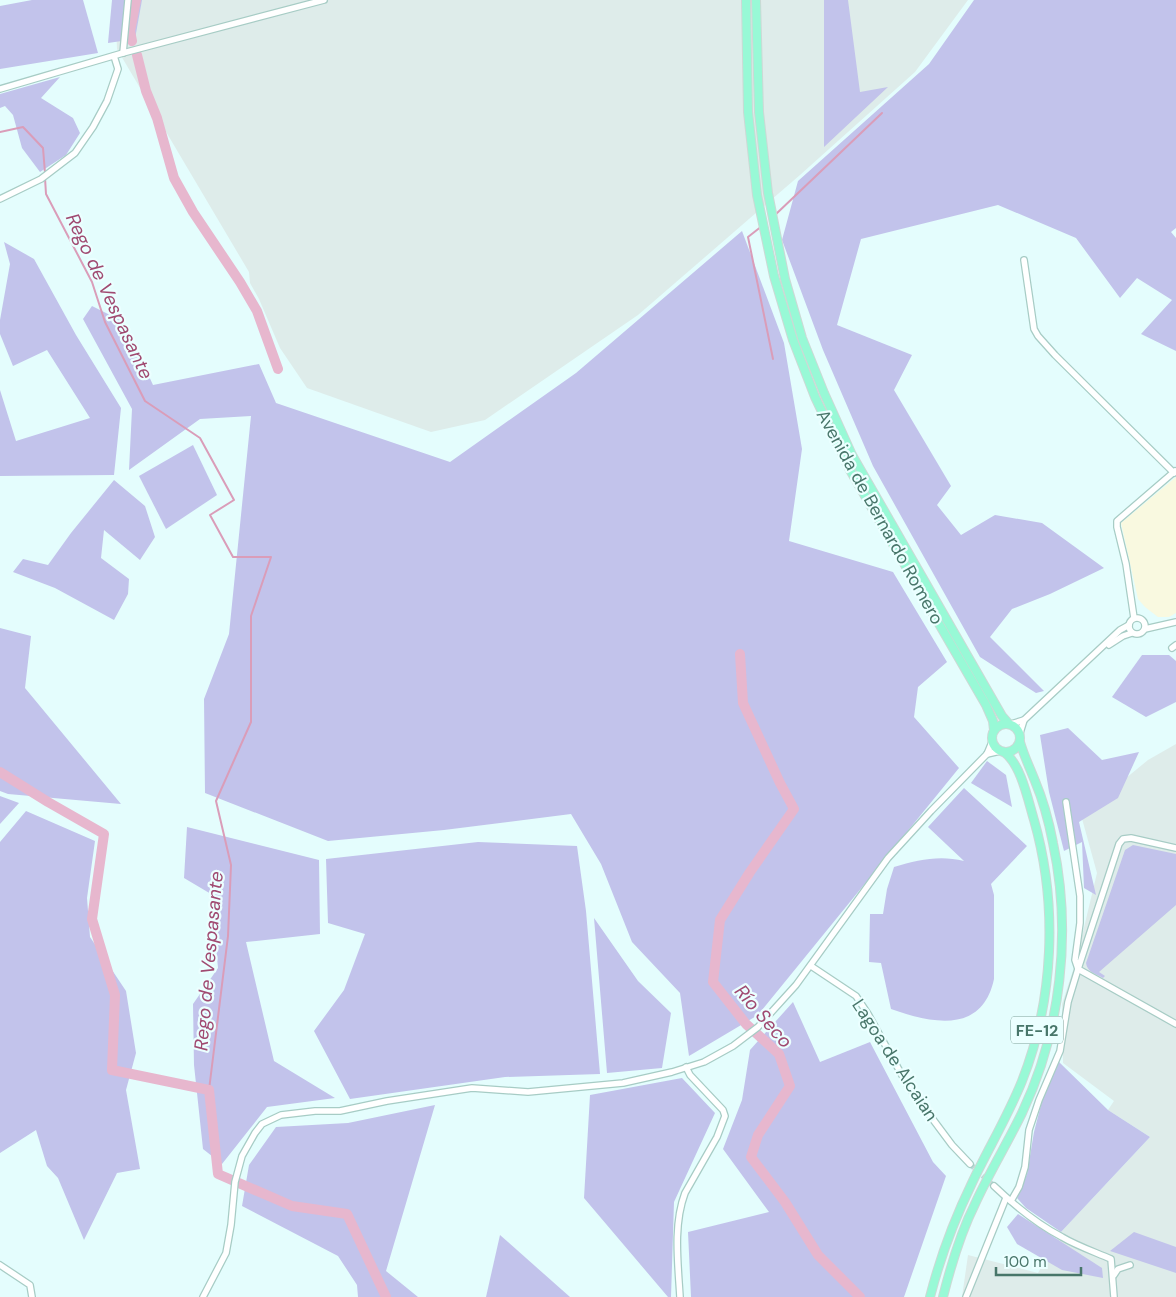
<svg xmlns="http://www.w3.org/2000/svg" width="1176" height="1297" font-family="'DM Sans',sans-serif">
<rect width="100%" height="100%" fill="#e4fdfd"/>
<!-- industrial -->
<g fill="#deecea">
<path d="M 115,0 L 968,0 L 915,72 L 800,175 L 638,315 L 485,420 L 431,432 L 307,388 L 280,348 L 259,299 L 250,283 L 249,272 L 117,49 Z"/>
<path d="M 1176,744 L 1176,1297 L 962,1297 L 968,1255 L 1038,1273 L 1061,1232 L 1150,1137 L 1108,1110 L 1114,1101 L 1063,1063 L 1062,1004 L 1076,961 L 1097,873 L 1081,815 L 1148,760 Z"/>
</g>
<!-- education -->
<path fill="#f9f9e0" d="M 1176,477 L 1176,613 L 1169,617 L 1158,617 L 1145,607 L 1138,599 L 1121,523 Z"/>
<!-- green -->
<g fill="#c2c3eb">
<path d="M 32,0 L 83,0 L 98,53 L 0,69 L 0,6 Z"/>
<path d="M 112,0 L 142,0 L 135,39 L 108,43 Z"/>
<path d="M 824,0 L 848,0 L 860,92 L 888,87 L 824,147 Z"/>
<path d="M 974,0 L 1176,0 L 1176,228 L 1171,232 L 1176,238 L 1176,351 L 1141,334 L 1172,300 L 1137,278 L 1120,298 L 1076,238 L 998,205 L 861,239 L 837,325 L 912,355 L 894,390 L 951,486 L 937,505 L 961,535 L 995,515 L 1042,523 L 1104,568 L 1050,594 L 1012,609 L 990,637 L 1044,691 L 1036,693 L 980,657 L 873,466 L 823,350 L 782,240 L 798,181 L 929,64 Z"/>
<path d="M 60,77 L 41,98 L 73,118 L 80,133 L 66,155 L 40,172 L 22,148 L 13,115 L 5,106 L 0,108 L 0,94 Z"/>
<path d="M 742,231 L 784,343 L 802,449 L 789,541 L 893,572 L 947,662 L 918,687 L 914,717 L 959,768 L 758,1015 L 689,1056 L 680,993 L 632,942 L 601,864 L 571,814 L 444,830 L 328,841 L 205,793 L 204,699 L 229,634 L 251,416 L 200,419 L 129,470 L 132,409 L 83,319 L 92,306 L 124,322 L 153,385 L 259,364 L 276,403 L 450,462 L 576,373 Z"/>
<path d="M 4,242 L 34,259 L 76,335 L 121,408 L 114,475 L 0,476 L 0,390 L 16,441 L 90,418 L 47,350 L 13,366 L 0,334 L 0,320 L 10,264 Z"/>
<path d="M 193,445 L 217,495 L 166,529 L 139,476 Z"/>
<path d="M 114,480 L 145,506 L 155,537 L 140,560 L 104,530 L 101,558 L 129,579 L 128,594 L 114,620 L 55,588 L 13,572 L 23,559 L 48,565 L 71,533 Z"/>
<path d="M 0,628 L 31,636 L 25,688 L 121,804 L 8,794 L 0,791 Z"/>
<path d="M 1142,655 L 1169,655 L 1176,661 L 1176,702 L 1146,717 L 1112,697 Z"/>
<path d="M 1068,728 L 1102,760 L 1139,752 L 1118,798 L 1079,822 L 1096,895 L 1084,888 L 1082,842 L 1064,851 L 1049,792 L 1040,735 Z"/>
<path d="M 987,761 L 1006,775 L 1012,807 L 971,783 Z"/>
<path d="M 964,788 L 1027,846 L 991,884 L 994,895 L 994,979 C 982,1035 931,1023 891,1009 L 881,963 L 869,962 L 870,914 L 883,914 L 887,889 L 894,867 C 918,860 939,855 964,861 L 928,827 Z"/>
<path d="M 0,796 L 19,803 L 0,824 Z"/>
<path d="M 26,811 L 95,841 L 87,898 L 90,937 L 126,991 L 136,1053 L 126,1090 L 140,1169 L 117,1173 L 84,1240 L 58,1178 L 47,1166 L 36,1130 L 0,1153 L 0,842 Z"/>
<path d="M 187,827 L 319,860 L 320,934 L 246,942 L 274,1061 L 335,1098 L 267,1107 L 222,1164 L 203,1149 L 194,1065 L 193,1004 L 218,968 L 211,894 L 184,878 Z"/>
<path d="M 478,842 L 577,846 L 586,911 L 600,1074 L 505,1077 L 350,1099 L 314,1031 L 344,990 L 365,934 L 328,923 L 326,859 Z"/>
<path d="M 1133,845 L 1176,854 L 1176,905 L 1099,972 L 1105,976 L 1103,978 C 1096,974 1087,972 1086,963 L 1125,850 Z"/>
<path d="M 594,918 L 638,981 L 671,1013 L 662,1068 L 607,1073 Z"/>
<path d="M 793,1002 L 820,1062 L 870,1042 L 933,1162 L 946,1176 L 904,1297 L 691,1297 L 688,1232 L 769,1212 L 723,1149 L 742,1100 L 750,1050 Z"/>
<path d="M 1059,1062 L 1108,1110 L 1150,1137 L 1061,1232 L 1026,1208 L 1017,1198 L 1027,1174 L 1034,1132 L 1042,1101 Z"/>
<path d="M 682,1078 L 715,1113 L 674,1202 L 671,1297 L 668,1297 L 584,1198 L 590,1095 Z"/>
<path d="M 435,1105 L 386,1271 L 418,1297 L 358,1297 L 357,1285 L 338,1256 L 242,1206 L 249,1165 L 276,1127 L 348,1123 Z"/>
<path d="M 1018,1214 L 1102,1268 L 1103,1278 L 1062,1270 L 1017,1244 L 1007,1227 Z"/>
<path d="M 1134,1232 L 1176,1247 L 1176,1273 L 1110,1251 Z"/>
<path d="M 500,1235 L 570,1297 L 486,1297 Z"/>
</g>
<g fill="none" stroke-linecap="round" stroke-linejoin="round">
<!-- stream -->
<g stroke="#da9db9" stroke-width="2">
<path d="M 0,132 L 23,127 L 43,148 L 45,173"/>
<path d="M 45,178 L 46,194 L 92,282 L 105,322 L 145,401 L 200,438 L 234,500 L 210,515 L 233,557 L 271,557 L 251,616 L 251,722 L 216,801 L 231,865 L 228,936 L 209,1090"/>
<path d="M 775,215 L 882,113"/>
<path d="M 762,226 L 748,237 L 773,359"/>
</g>
<!-- river -->
<g stroke="#e7b7ce" stroke-width="10">
<path d="M 132,41 L 130,31 L 136,0"/>
<path d="M 137,55 L 146,91 L 157,118 L 174,178 L 193,212 L 240,282 L 257,311 L 278,369"/>
<path d="M 740,654 L 743,703 L 780,783 L 794,809 L 750,872 L 720,920 L 713,982 L 746,1024 L 779,1054 L 790,1086 L 758,1135 L 751,1157 L 785,1202 L 818,1255 L 860,1297"/>
<path d="M 0,772 L 48,802 L 104,834 L 92,919 L 115,995 L 112,1070 L 209,1090 L 218,1174 L 292,1206 L 347,1214 L 386,1297"/>
</g>
<!-- minor-tunnel -->
<path stroke="#bddbd8" stroke-width="5.5" stroke-dasharray="5.5 3" stroke-linecap="butt" d="M 970,1164 L 994,1186"/>
<!-- minor casing -->
<g stroke="#a7ccc5" stroke-width="8">
<g id="minor">
<path d="M 123,53 L 128,0"/>
<path d="M 0,89 L 123,53 L 324,0"/>
<path d="M 0,199 L 41,179 L 75,153 L 93,127 L 107,101 L 118,69 L 114,56"/>
<path d="M 1024,260 L 1034,329 L 1038,336 L 1055,355 L 1174,473"/>
<circle cx="1137" cy="626" r="8"/>
<path d="M 1134,618 L 1126,564 L 1117,527 L 1117,521 L 1175,471"/>
<path d="M 1145,629 L 1176,622"/>
<path d="M 1109,645 L 1123,636 L 1132,633"/>
<path d="M 1172,648 L 1176,645"/>
<path d="M 1011,724 L 1024,720 L 1120,630 L 1129,625"/>
<path d="M 1020,733 L 1024,720"/>
<path d="M 987,754 L 1000,751"/>
<path d="M 1176,848 L 1131,838 L 1123,839 L 1119,844 L 1078,969 L 1176,1024"/>
<path d="M 811,966 L 856,996 L 868,1014 L 908,1086 L 952,1145 L 970,1164"/>
<path d="M 994,1186 C 1014,1205 1037,1224 1062,1237 C 1077,1246 1095,1252 1111,1259 L 1114,1297"/>
<path d="M 1011,1201 L 1019,1187 L 1025,1167 L 1029,1130 L 1039,1100 L 1060,1051 L 1068,1002 L 1078,969 L 1075,960 L 1080,923 L 1080,896 L 1066,802"/>
<path d="M 0,1265 L 30,1285 L 32,1297"/>
<path d="M 1114,1275 L 1118,1269 L 1130,1265"/>
<path d="M 203,1297 L 226,1253 L 231,1225 L 235,1182 L 242,1156 L 255,1133 L 262,1124 L 281,1115 L 315,1111 L 340,1111 L 387,1101 L 472,1088 L 528,1092 L 623,1083 L 672,1072 L 704,1062 L 733,1046 L 758,1027 L 796,985 L 888,858 L 931,811 L 987,754 L 992,742"/>
<path d="M 680,1297 C 678,1263 673,1225 685,1193 L 717,1137 L 725,1116 L 723,1110 L 690,1075 L 686,1067"/>
<path d="M 966,1297 L 1006,1198"/>
</g>
</g>
<!-- highway casing -->
<g stroke="#ccd9d5" stroke-width="10">
<g id="highway">
<path d="M 746,0 L 748,112 L 757,195 L 774,276 L 793,340 L 815,397 L 850,470 L 986,705 L 993,721 L 994,730"/>
<path d="M 756,0 L 759,112 L 768,193 L 785,279 L 802,338 L 824,393 L 852,455 L 1002,716 L 1009,724"/>
<circle cx="1006" cy="738" r="14"/>
<path d="M 930,1297 C 940,1258 954,1220 972,1183 C 988,1149 1008,1116 1022,1081 C 1054,1000 1058,904 1034,820 C 1028,800 1021,764 1004,752"/>
<path d="M 943,1297 C 951,1265 960,1234 975,1204 C 989,1173 1007,1144 1022,1113 C 1061,1031 1072,932 1053,843 C 1049,822 1043,800 1035,781 C 1030,768 1024,756 1020,742"/>
</g>
</g>
<!-- minor -->
<use href="#minor" stroke="#fff" stroke-width="5.5"/>
<!-- highway -->
<use href="#highway" stroke="#98f9d6" stroke-width="8"/>
</g>
<g text-anchor="middle" stroke-width="4.5" stroke-linejoin="round" paint-order="stroke">
<!-- shield labels -->
<rect fill="#ebffff" stroke="#799f97" stroke-width="1" x="1011" y="1016.5" width="52" height="27" rx="4"/>
<g font-size="16" font-weight="bold" fill="#48766a">
<text x="1037" y="1036">FE-12</text>
</g>
<!-- street labels -->
<g font-size="18" fill="#48766a" stroke="#ebffff">
<text transform="translate(880 517) rotate(61)" y="6">Avenida de Bernardo Romero</text>
<text transform="translate(895 1060) rotate(57)" y="6">Lagoa de Alcaian</text>
</g>
<!-- water labels -->
<g font-size="19" font-style="italic" fill="#a04a71" stroke="#ebffff">
<text transform="translate(110 296) rotate(65)" y="7">Rego de Vespasante</text>
<text transform="translate(208 961) rotate(-85)" y="7">Rego de Vespasante</text>
<text transform="translate(764 1016) rotate(49)" y="7">Río Seco</text>
</g>
</g>
<!-- scale -->
<path d="M996 1267v8h85v-8" fill="none" stroke="#48766a" stroke-width="2.5"/>
<text x="1004" y="1267" font-size="15" fill="#48766a" stroke="#ebffff" stroke-width="4" paint-order="stroke">100 m</text>
</svg>
